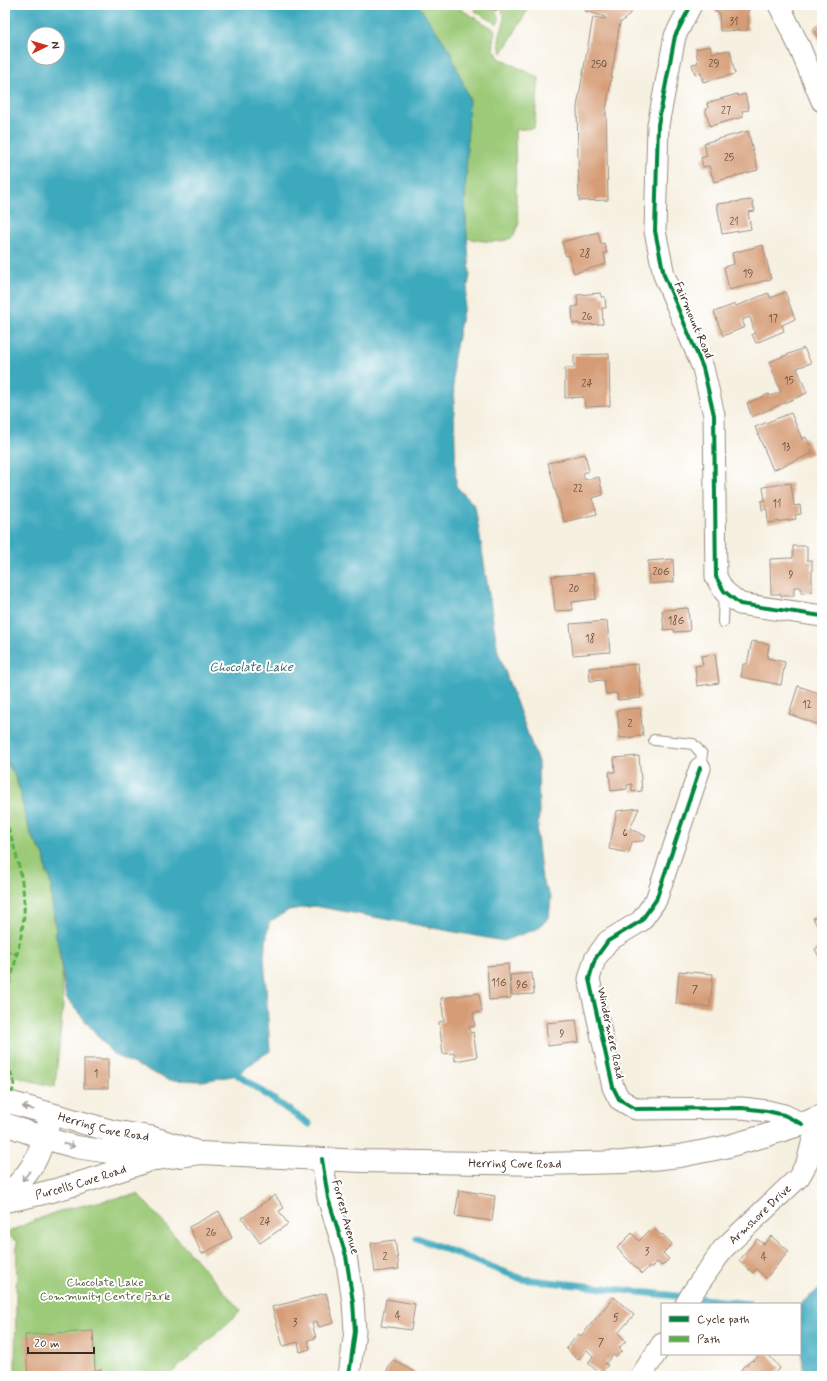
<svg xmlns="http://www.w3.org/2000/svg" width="827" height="1381" font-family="Mynerve,sans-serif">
<rect width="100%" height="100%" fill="#fff"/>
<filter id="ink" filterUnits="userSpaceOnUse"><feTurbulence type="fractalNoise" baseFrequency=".025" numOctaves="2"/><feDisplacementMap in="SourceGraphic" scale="8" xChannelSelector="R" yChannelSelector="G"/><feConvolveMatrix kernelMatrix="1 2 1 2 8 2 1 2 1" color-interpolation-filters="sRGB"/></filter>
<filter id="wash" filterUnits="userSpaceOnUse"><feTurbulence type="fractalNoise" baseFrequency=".012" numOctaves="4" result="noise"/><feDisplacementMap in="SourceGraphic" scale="16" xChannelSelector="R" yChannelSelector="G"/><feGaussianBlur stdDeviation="0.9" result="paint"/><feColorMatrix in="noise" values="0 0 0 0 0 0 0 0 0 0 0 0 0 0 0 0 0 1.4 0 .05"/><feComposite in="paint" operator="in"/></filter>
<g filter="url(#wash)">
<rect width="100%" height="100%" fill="#f6f0e0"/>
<!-- green -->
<g fill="#9cca78" stroke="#6c7a4b">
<path d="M 418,5 L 453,5 L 494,29 L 495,31 L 493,40 L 494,49 L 499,58 L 539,78 L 534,128 L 515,130 L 516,202 L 519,223 L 513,237 C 498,245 483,241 467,238 L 465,206 Z"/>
<path d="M 478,5 L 484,5 L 496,12 C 499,16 500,21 497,24 L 475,11 Z"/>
<path d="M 502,5 L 524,5 L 529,8 L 502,53 C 492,34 512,24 500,7 Z"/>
<path d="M 5,760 L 14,774 L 21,793 L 22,803 L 32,837 L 44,855 L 47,873 L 50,878 L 52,903 L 56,930 L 55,936 L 58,941 L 62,974 L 63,1004 L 55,1087 L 5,1074 Z"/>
<path d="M 138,1194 L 241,1311 L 168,1376 L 15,1376 L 17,1242 L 6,1233 C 24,1225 41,1217 60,1211 C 86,1204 112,1199 138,1194 Z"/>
</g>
<!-- water -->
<g fill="#3da9bd" stroke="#3c6a6e" fill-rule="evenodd">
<path d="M 5,5 L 418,5 L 449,49 L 469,98 L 465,206 L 470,275 L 453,362 L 456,486 L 475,506 L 498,652 L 538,762 L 539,814 L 537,836 L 542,880 L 551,898 L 549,918 L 537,929 L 503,941 L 315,906 L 289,910 L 269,922 L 264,956 L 270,1051 L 256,1060 L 238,1075 L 203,1081 L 169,1080 L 114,1055 L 66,998 L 58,941 L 55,936 L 56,930 L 52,903 L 50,878 L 47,873 L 44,855 L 32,837 L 26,820 L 22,803 L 21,793 L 14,774 L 5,760 ZM 34,34 L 58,34 L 58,58 L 34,58 Z"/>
<path d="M 822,1287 L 822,1376 L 805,1376 L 800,1346 L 800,1304 Z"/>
</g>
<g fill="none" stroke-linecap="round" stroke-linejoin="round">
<!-- stream -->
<g stroke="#3da9bd" stroke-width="7">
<path d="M 238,1075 L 309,1124"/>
<path d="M 417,1238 L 522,1279 L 749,1304"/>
</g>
</g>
<g id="blocks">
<!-- building -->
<g fill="#d59c76">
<path d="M 486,5 L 500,5 L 496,11 Z"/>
<path d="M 588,5 L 638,5 L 622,22 L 620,22 L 606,111 L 608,200 L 579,201 L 577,107 L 593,17 L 605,19 L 605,17 L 585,11 Z"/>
<path d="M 715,5 L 748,5 L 748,30 L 720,31 L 719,12 L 715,12 Z"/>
<path d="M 822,24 L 822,45 L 813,29 Z"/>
<path d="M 710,46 L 712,53 L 730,50 L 735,74 L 703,82 L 701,73 L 695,74 L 692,64 L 698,63 L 696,49 Z"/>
<path d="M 737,94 L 738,96 L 745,94 L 749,110 L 742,111 L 743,117 L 710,126 L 705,109 L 708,108 L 707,103 Z"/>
<path d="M 748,131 L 758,170 L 714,182 L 709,166 L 703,167 L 701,158 L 707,156 L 704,143 Z"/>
<path d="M 752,200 L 755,211 L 748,212 L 751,229 L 722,234 L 717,204 Z"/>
<path d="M 598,232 L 601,244 L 604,243 L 607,253 L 604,253 L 606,264 L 574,273 L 568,255 L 566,256 L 562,242 Z"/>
<path d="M 763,245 L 771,279 L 729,290 L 724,267 L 734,264 L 732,253 Z"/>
<path d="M 785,292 L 795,319 L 782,325 L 784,331 L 756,343 L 752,334 L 755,333 L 750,317 L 742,320 L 745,327 L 723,336 L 714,312 L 735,304 L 736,306 L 744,303 L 768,293 L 771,298 Z"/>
<path d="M 601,293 L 601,297 L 605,297 L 606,308 L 602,308 L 603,324 L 579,325 L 579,323 L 573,324 L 572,307 L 578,306 L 577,295 Z"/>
<path d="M 804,348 L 811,363 L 797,368 L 807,393 L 752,417 L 747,403 L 769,394 L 770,396 L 781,392 L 769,362 Z"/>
<path d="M 609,354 L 610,406 L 585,407 L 584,397 L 565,398 L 565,368 L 574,368 L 574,355 Z"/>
<path d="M 791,413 L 802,439 L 806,437 L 813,453 L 773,470 L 755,427 Z"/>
<path d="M 585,454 L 589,471 L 583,473 L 585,480 L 599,477 L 603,495 L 592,498 L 597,514 L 564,522 L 548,463 Z"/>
<path d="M 791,483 L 794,506 L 800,505 L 801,514 L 795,515 L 796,519 L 768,523 L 767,509 L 762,510 L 761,501 L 765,500 L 763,487 Z"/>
<path d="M 793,546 L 807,546 L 807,560 L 812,560 L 812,592 L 801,593 L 801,587 L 794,587 L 794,596 L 781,596 L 781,594 L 771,594 L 770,559 L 793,558 Z"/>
<path d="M 673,559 L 674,582 L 649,584 L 648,561 Z"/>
<path d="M 594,573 L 596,599 L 572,602 L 573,610 L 555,611 L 552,576 Z"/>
<path d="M 688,608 L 690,631 L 674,632 L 674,629 L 664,630 L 662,610 Z"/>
<path d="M 607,621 L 610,652 L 573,655 L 570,624 Z"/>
<path d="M 752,641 L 769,644 L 767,658 L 785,662 L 781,685 L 741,677 L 743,664 L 747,664 Z"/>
<path d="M 715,654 L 719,683 L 697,686 L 695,666 L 703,665 L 701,656 Z"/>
<path d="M 638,664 L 641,698 L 618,700 L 617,693 L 606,694 L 604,680 L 590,681 L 589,668 Z"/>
<path d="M 798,686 L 822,694 L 822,726 L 789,714 Z"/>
<path d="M 640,708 L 643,736 L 620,738 L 617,710 Z"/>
<path d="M 639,756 L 642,791 L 632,792 L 632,784 L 627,785 L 627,789 L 611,791 L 609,772 L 615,772 L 614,758 Z"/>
<path d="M 639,808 L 630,829 L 646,836 L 643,841 L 632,842 L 629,853 L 609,849 L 617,811 Z"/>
<path d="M 822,913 L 822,935 L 813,918 Z"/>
<path d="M 822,945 L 822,963 L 815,949 Z"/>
<path d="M 508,964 L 511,998 L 489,1000 L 487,966 Z"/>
<path d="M 679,971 L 713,974 L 710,1007 L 676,1004 Z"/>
<path d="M 532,973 L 534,994 L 512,995 L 510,975 Z"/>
<path d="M 479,993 L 482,1012 L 473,1013 L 475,1026 L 469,1027 L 470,1033 L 473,1032 L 477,1057 L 455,1061 L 454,1053 L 443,1054 L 439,1022 L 444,1021 L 441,998 Z"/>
<path d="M 576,1020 L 579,1042 L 548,1046 L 546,1023 Z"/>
<rect x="84" y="1059" width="24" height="29"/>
<path d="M 459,1190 L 495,1196 L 492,1221 L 455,1216 Z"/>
<path d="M 275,1195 L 284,1208 L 279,1211 L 288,1224 L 260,1243 L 242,1218 Z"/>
<path d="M 219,1211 L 232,1238 L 202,1254 L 189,1227 Z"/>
<path d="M 653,1227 L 661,1235 L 662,1234 L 672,1244 L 663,1253 L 669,1259 L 662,1266 L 657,1262 L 651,1268 L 649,1267 L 642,1274 L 617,1248 L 632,1233 L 639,1241 Z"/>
<path d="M 771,1236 L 789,1251 L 766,1278 L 756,1269 L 753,1273 L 739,1261 L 757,1239 L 764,1244 Z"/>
<path d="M 395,1240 L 399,1269 L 375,1272 L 371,1243 Z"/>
<path d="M 326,1293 L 334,1323 L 319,1327 L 317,1321 L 312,1323 L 316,1338 L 308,1340 L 310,1349 L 300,1352 L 298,1342 L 283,1346 L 272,1307 Z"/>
<path d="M 614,1297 L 634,1315 L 618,1333 L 626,1341 L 619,1348 L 622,1351 L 616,1357 L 613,1355 L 605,1364 L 608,1365 L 600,1374 L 588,1363 L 593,1356 L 587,1350 L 578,1360 L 566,1348 L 579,1334 L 581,1336 Z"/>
<path d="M 386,1299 L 415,1304 L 411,1330 L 381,1326 Z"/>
<path d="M 93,1331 L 95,1370 L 101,1369 L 101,1376 L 28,1376 L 25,1335 Z"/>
<path d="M 761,1354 L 768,1354 L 780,1368 L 771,1376 L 734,1376 L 752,1360 L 753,1361 Z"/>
<path d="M 393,1360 L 416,1373 L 414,1376 L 384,1376 Z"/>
</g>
</g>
</g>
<g filter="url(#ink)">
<use href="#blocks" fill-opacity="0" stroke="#988d7f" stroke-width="1"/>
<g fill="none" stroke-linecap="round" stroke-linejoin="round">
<!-- lane casing -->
<g stroke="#988d7f" stroke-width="12">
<g id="lane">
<path d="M 723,622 L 724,591"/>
<path d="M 654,740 L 693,744 L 702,754 L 700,768"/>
</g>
</g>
<!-- street casing -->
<g stroke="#988d7f" stroke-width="23">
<g id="street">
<path d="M 691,5 L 675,36 L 658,125 L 655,231 L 664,275 L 703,368 L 714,415 L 716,577 L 724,591 L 740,604 L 822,616"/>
<path d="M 779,5 L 799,46 L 822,101"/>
<path d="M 700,768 L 656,900 L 641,921 L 608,941 L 595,959 L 589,979 L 613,1087 L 619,1099 L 636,1109 L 742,1108 L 767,1111 L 784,1115 L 802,1124"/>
<path d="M 322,1159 L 328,1198 L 346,1256 L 353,1302 L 355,1331 L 349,1376"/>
<path id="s1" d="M 686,1304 L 693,1292 L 723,1249 L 799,1177 L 807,1163 L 819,1117"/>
<path d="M 641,1376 L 662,1344"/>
</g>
</g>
<!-- secondary casing -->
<g stroke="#988d7f" stroke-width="24">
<g id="secondary">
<path id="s2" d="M 5,1101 L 112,1131 L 150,1137 L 194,1151"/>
<path id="s3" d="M 5,1124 L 44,1138 L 76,1147 L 155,1159 L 201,1153 L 362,1161 L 542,1164 L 623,1162 L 680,1156 L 725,1147 L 764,1136 L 802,1124 L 822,1116"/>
<path d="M 5,1197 C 32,1172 38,1160 48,1125"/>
<path id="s4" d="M 5,1201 C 54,1193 103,1176 150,1160"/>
</g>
</g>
<!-- lane -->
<use href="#lane" stroke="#fff" stroke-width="10"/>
<!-- street -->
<use href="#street" stroke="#fff" stroke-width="21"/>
<!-- secondary -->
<use href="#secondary" stroke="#fff" stroke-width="22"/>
<!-- quiet -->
<g stroke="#57b245" stroke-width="3" stroke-dasharray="6 3" stroke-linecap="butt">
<path d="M 5,819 C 16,851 28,891 23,924 C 19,951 11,976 5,1002"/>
<path d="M 5,951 L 17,954"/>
<path d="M 5,1054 L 14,1083 L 12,1093"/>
</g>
<!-- cycleway casing -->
<g stroke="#fff" stroke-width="6">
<g id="cycleway">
<path d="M 691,5 L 675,36 L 658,125 L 655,231 L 664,275 L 703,368 L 714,415 L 716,577 L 724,591 L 740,604 L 822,616"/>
<path d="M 700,768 L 656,900 L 641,921 L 608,941 L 595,959 L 589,979 L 613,1087 L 619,1099 L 636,1109 L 742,1108 L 767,1111 L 784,1115 L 802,1124"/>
<path d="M 322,1159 L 328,1198 L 346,1256 L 353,1302 L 355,1331 L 349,1376"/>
</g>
</g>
<!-- cycleway -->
<use href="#cycleway" stroke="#00873e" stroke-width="4"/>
</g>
<!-- one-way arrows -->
<defs><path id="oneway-shaft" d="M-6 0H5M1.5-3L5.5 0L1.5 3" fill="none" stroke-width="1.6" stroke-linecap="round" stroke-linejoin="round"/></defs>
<g stroke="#a79f9a">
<use href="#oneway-shaft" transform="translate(28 1108) rotate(-164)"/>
<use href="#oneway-shaft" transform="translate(69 1145) rotate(15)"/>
<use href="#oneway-shaft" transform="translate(26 1176) rotate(129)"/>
</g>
</g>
<g text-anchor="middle" stroke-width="4" stroke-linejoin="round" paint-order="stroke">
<!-- number labels -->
<g font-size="10" fill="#624634">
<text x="734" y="25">31</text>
<text x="714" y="67">29</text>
<text x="599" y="68">250</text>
<text x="726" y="114">27</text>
<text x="729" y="161">25</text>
<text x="734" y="225">21</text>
<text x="585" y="257">28</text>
<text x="748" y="277">19</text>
<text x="587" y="320">26</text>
<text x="773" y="322">17</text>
<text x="789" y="384">15</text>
<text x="587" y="387">24</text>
<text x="786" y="450">13</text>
<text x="578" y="492">22</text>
<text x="777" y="507">11</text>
<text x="661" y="575">20G</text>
<text x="791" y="578">9</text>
<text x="574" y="592">20</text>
<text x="676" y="624">18G</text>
<text x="590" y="642">18</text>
<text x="807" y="708">12</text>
<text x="630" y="727">2</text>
<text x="625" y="836">6</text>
<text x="499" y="986">11G</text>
<text x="522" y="988">9G</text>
<text x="695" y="993">7</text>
<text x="562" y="1037">9</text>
<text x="96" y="1077">1</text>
<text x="265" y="1225">24</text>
<text x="211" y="1236">26</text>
<text x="647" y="1255">3</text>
<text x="385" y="1260">2</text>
<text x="764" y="1260">4</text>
<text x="398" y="1319">4</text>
<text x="616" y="1321">5</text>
<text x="295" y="1326">3</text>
<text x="601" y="1346">7</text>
</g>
<!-- street labels -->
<g font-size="12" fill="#3b2a1e" stroke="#fff">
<text transform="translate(694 320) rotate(67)" y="4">Fairmount Road</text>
<text transform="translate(611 1033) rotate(78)" y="4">Windermere Road</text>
<text dy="4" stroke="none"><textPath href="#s2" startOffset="102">Herring Cove Road</textPath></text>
<text dy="4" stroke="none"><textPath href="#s3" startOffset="515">Herring Cove Road</textPath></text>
<text dy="4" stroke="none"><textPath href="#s4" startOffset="78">Purcells Cove Road</textPath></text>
<text dy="4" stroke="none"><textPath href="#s1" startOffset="117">Armshore Drive</textPath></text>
<text transform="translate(346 1217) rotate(75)" y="4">Forrest Avenue</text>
</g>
<!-- park labels -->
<g font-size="12" fill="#585a39" stroke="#fff">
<text x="105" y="1286">Chocolate Lake<tspan x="105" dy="14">Community Centre Park</tspan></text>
</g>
<!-- water labels -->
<g font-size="13" font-style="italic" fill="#3c6366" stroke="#fff">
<text x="251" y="671">Chocolate Lake</text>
</g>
</g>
<!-- margin -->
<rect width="827" height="1381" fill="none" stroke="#fff" stroke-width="20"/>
<!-- legend -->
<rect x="661" y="1303" width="140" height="52" fill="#ffffff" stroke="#b1aaa5"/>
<rect x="669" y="1316" width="20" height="6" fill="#00873e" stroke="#b1aaa5"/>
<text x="697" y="1323" font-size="12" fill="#3b2a1e">Cycle path</text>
<rect x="669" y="1336" width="20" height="6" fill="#57b245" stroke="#b1aaa5"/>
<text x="697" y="1343" font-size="12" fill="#3b2a1e">Path</text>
<!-- north arrow -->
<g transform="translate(46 46) rotate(85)"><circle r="19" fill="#ffffff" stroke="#b1aaa5"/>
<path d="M0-3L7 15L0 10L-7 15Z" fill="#c8321e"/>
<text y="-6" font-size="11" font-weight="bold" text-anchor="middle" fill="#3b2a1e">N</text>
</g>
<!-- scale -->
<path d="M28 1347v6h66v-6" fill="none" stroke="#3b2a1e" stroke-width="2"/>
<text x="34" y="1347" font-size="12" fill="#3b2a1e" stroke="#ffffff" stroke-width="3" paint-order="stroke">20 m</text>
</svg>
